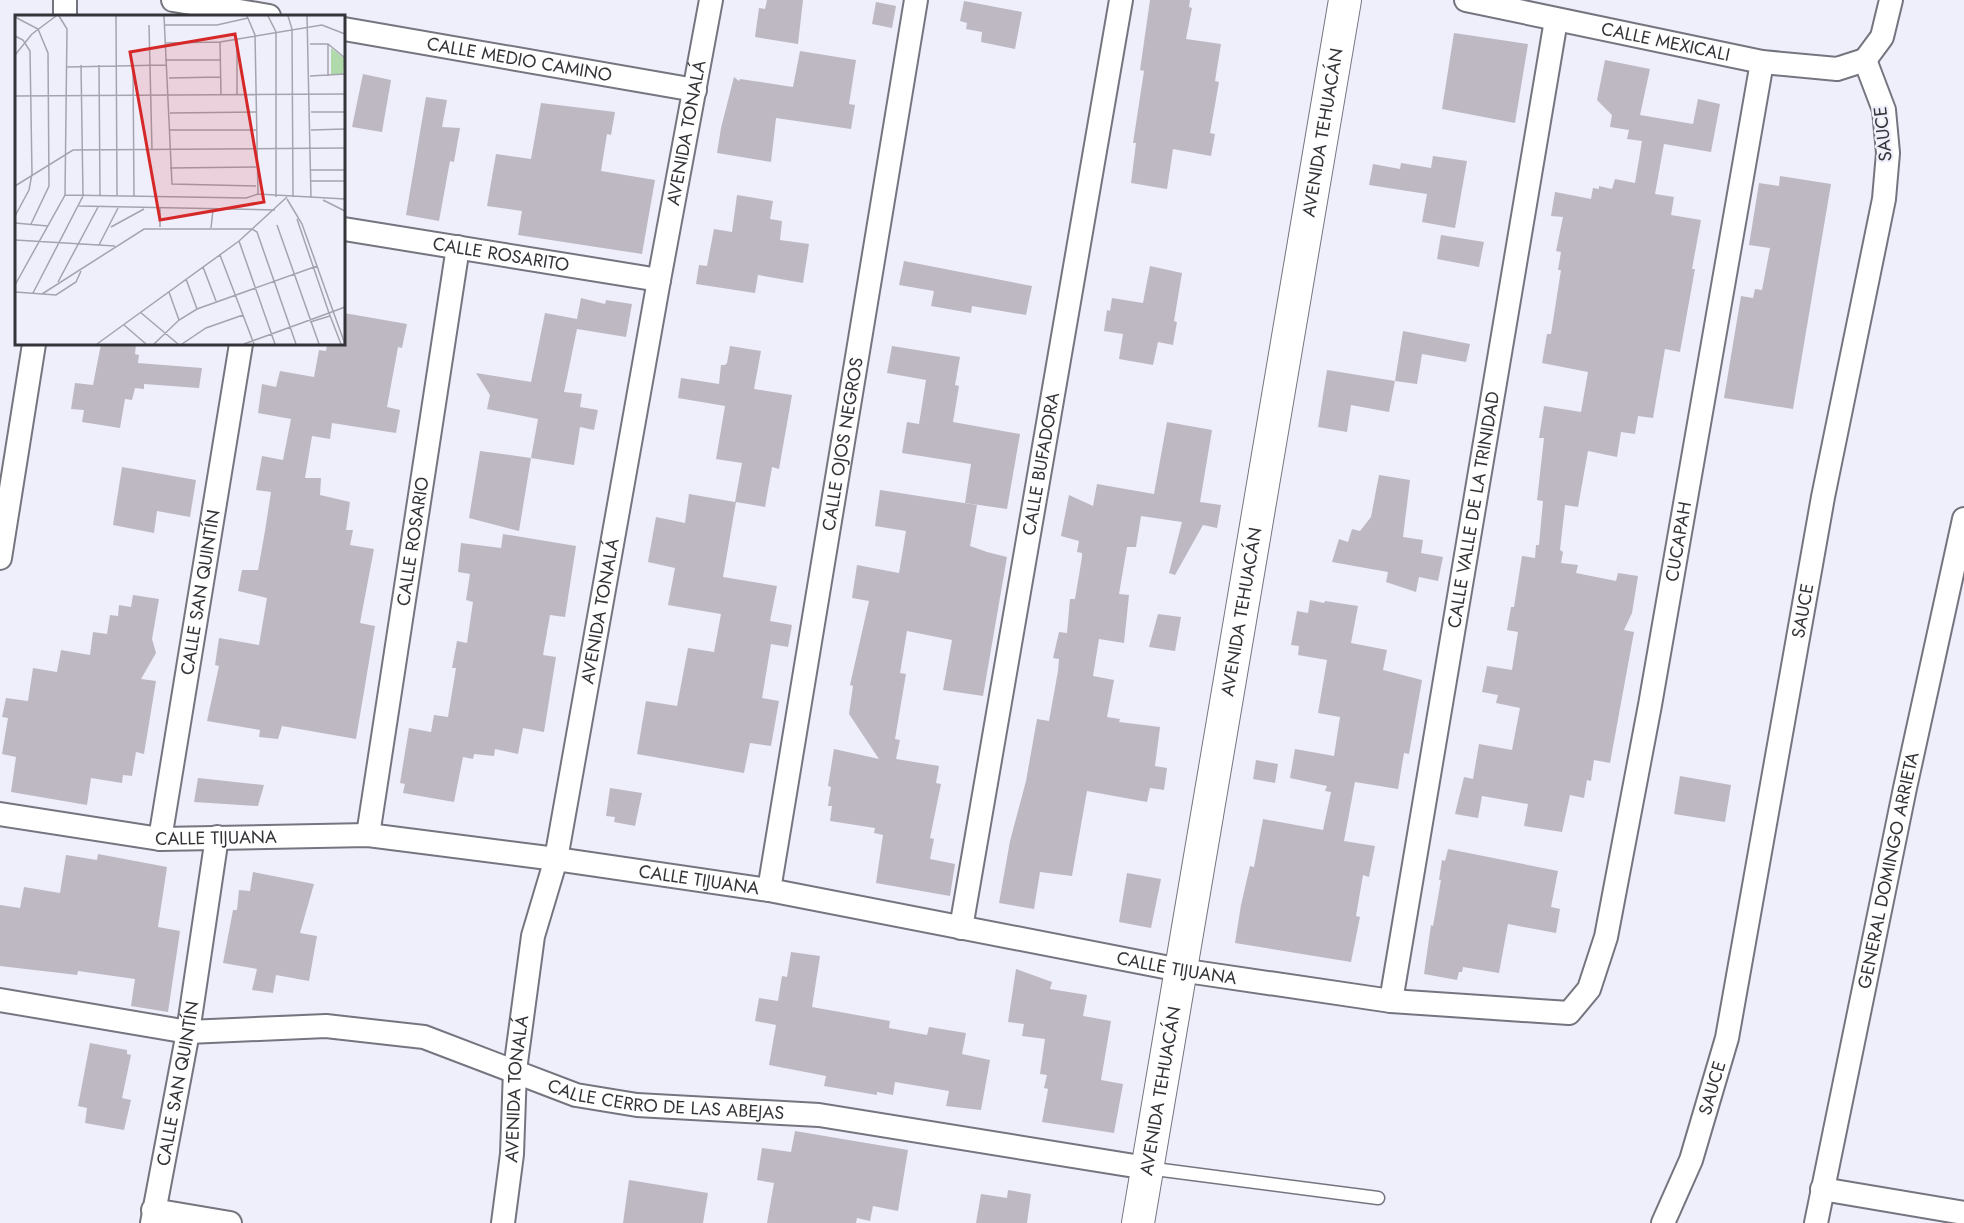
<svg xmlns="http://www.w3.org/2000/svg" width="1964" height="1223" font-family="Jost,sans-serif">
<rect width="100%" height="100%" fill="#eeeffb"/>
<!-- building -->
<g fill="#beb8c3">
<path d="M 767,0 L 803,0 L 798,44 L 755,37 L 759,8 L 765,9 Z"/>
<path d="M 1150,0 L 1190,0 L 1189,7 L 1192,8 L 1186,39 L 1221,44 L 1215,81 L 1219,82 L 1210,133 L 1215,134 L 1211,156 L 1173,149 L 1167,189 L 1131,183 L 1136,143 L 1133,143 L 1144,71 L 1140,70 Z"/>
<path d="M 964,1 L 1022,12 L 1015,49 L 981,42 L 982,32 L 966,29 L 967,23 L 960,21 Z"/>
<path d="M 876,2 L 896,6 L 892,28 L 872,24 Z"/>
<path d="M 1454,33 L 1528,44 L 1515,123 L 1442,109 Z"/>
<path d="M 800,51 L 856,60 L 849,104 L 855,105 L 851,129 L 776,118 L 771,162 L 717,153 L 721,128 L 734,77 L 739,81 L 740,79 L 793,87 Z"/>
<path d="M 1605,60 L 1650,69 L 1640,115 L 1693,124 L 1698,99 L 1720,104 L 1711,152 L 1664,144 L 1655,194 L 1674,197 L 1671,215 L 1701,220 L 1692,269 L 1695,269 L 1680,352 L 1665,349 L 1653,418 L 1638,416 L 1635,434 L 1621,432 L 1617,457 L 1588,451 L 1578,507 L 1565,505 L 1560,550 L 1563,552 L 1561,563 L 1578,565 L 1576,573 L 1616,581 L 1618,573 L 1638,576 L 1632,613 L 1624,630 L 1634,632 L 1610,763 L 1594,760 L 1591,781 L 1587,780 L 1584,798 L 1570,795 L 1562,832 L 1524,826 L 1528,804 L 1482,796 L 1478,818 L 1455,814 L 1464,777 L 1473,779 L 1479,744 L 1512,750 L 1520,708 L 1496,703 L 1498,695 L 1482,692 L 1487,666 L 1512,670 L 1518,632 L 1507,630 L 1511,607 L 1514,607 L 1522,556 L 1535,558 L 1536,545 L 1539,545 L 1543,501 L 1537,500 L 1544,438 L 1539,438 L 1544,406 L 1581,412 L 1588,372 L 1542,363 L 1547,334 L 1551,334 L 1561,270 L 1558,270 L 1561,252 L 1556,251 L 1563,217 L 1551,216 L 1555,192 L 1591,199 L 1593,188 L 1599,189 L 1599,186 L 1612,189 L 1615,179 L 1635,183 L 1642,141 L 1627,139 L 1629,130 L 1610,127 L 1612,115 L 1597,100 Z"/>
<path d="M 363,74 L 391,80 L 382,132 L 352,127 Z"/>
<path d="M 426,97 L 447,100 L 442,127 L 460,128 L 454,162 L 450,161 L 439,221 L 406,215 Z"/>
<path d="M 541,103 L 615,112 L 611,135 L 607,134 L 601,171 L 655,180 L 642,254 L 518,235 L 522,211 L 487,206 L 496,154 L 531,159 Z"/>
<path d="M 1433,156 L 1467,161 L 1455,228 L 1422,222 L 1427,194 L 1369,185 L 1373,164 L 1400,169 L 1401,163 L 1431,168 Z"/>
<path d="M 1780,176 L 1831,184 L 1793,409 L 1724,398 L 1741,296 L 1753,298 L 1755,289 L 1762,290 L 1770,248 L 1749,245 L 1759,183 L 1779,186 Z"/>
<path d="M 737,195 L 773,201 L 770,219 L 782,221 L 780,240 L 809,244 L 803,283 L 758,275 L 755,293 L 696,284 L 699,265 L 707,266 L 714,229 L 732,232 Z"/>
<path d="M 1441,235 L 1484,242 L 1479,267 L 1437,259 Z"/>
<path d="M 904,261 L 1032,286 L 1026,315 L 972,306 L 971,313 L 931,306 L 934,291 L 899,285 Z"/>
<path d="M 1150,266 L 1182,273 L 1174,321 L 1177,322 L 1173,345 L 1158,342 L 1153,365 L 1119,359 L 1123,334 L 1104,331 L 1107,310 L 1110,311 L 1112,298 L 1143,303 Z"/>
<path d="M 581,298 L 605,304 L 606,300 L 632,304 L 626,337 L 577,329 L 564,392 L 582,394 L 580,407 L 598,410 L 594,430 L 580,427 L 574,465 L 531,458 L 538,419 L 487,409 L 490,395 L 476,373 L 531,382 L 545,313 L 577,319 Z"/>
<path d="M 344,313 L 407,324 L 402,348 L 398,347 L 387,407 L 400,410 L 396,433 L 332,423 L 330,439 L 312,436 L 305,478 L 321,478 L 320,495 L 350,502 L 346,530 L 353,530 L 350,545 L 374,549 L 360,623 L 375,626 L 356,739 L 282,726 L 278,739 L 259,737 L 260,730 L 207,721 L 219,666 L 215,665 L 219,638 L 259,645 L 267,598 L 238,591 L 242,570 L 258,570 L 265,531 L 271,492 L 256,490 L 262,456 L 283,460 L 291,419 L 258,413 L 262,384 L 276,387 L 280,371 L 314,377 L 319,350 L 326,351 L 327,344 L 344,344 Z"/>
<path d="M 1403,331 L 1470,344 L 1466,362 L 1422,354 L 1417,384 L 1395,381 Z"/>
<path d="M 101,344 L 136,344 L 135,354 L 139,355 L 138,363 L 202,368 L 199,388 L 144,384 L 144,389 L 135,388 L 132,400 L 125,399 L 120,428 L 82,422 L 84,410 L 71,409 L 75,383 L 93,385 Z"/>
<path d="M 730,346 L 761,351 L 754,389 L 792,395 L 779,469 L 772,467 L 765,507 L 736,502 L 723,577 L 777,586 L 770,621 L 792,625 L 788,647 L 771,644 L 762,698 L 779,701 L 771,746 L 750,743 L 744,773 L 637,754 L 646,701 L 677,706 L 688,648 L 714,652 L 721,614 L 668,605 L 675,568 L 648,562 L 656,517 L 685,523 L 689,494 L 735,502 L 742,463 L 716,459 L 725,406 L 678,398 L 681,378 L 719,384 L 721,365 L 725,365 L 727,363 Z"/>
<path d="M 892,346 L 960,357 L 955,385 L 959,386 L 953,422 L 1020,434 L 1007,509 L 965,503 L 971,464 L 902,453 L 907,422 L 919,424 L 926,380 L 887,373 Z"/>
<path d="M 1327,370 L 1395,381 L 1389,412 L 1351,405 L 1347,432 L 1318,427 Z"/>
<path d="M 1167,422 L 1212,430 L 1200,502 L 1221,505 L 1217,528 L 1203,525 L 1175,575 L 1169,573 L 1182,522 L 1141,516 L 1136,547 L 1127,547 L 1119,594 L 1129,595 L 1124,643 L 1099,639 L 1093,676 L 1114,680 L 1107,717 L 1120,719 L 1119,722 L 1160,727 L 1155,766 L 1167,768 L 1164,790 L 1150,788 L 1147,802 L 1087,791 L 1072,876 L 1040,872 L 1034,909 L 999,903 L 1010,841 L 1026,781 L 1037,719 L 1049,721 L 1058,671 L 1059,659 L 1053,658 L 1059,632 L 1067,633 L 1070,599 L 1075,599 L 1082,557 L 1082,553 L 1077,552 L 1079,541 L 1061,536 L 1069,495 L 1093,506 L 1097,484 L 1154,494 Z"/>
<path d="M 480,451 L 531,458 L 519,531 L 469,518 Z"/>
<path d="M 122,467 L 196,480 L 190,517 L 157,511 L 154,533 L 113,525 Z"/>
<path d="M 1379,475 L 1410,480 L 1403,537 L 1423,540 L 1421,553 L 1443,557 L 1438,581 L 1419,577 L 1416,592 L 1386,582 L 1388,572 L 1332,562 L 1339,539 L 1348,542 L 1352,529 L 1360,531 L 1371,517 Z"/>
<path d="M 880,490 L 977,505 L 970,546 L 987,552 L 1007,557 L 983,696 L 943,690 L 952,640 L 907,631 L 900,673 L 906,674 L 895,739 L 900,740 L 896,759 L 939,766 L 936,783 L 941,784 L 930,838 L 934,839 L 930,859 L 955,864 L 950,896 L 876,883 L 883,835 L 874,833 L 875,828 L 830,821 L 832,806 L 828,806 L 831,787 L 828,786 L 834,749 L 879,759 L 849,714 L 853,686 L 850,685 L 869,601 L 852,598 L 857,565 L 899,573 L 906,531 L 875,526 Z"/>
<path d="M 503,534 L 576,546 L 565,617 L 550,615 L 543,655 L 556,657 L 544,732 L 523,728 L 518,754 L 495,749 L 494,756 L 474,754 L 473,759 L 463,757 L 454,802 L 403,793 L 405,784 L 400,783 L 409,728 L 431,732 L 434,715 L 448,717 L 456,668 L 452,668 L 457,641 L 467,643 L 473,602 L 466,600 L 470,574 L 458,572 L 461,543 L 501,548 Z"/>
<path d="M 133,595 L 159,599 L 152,639 L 156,653 L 141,679 L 156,681 L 144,754 L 136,752 L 132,776 L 123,775 L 122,783 L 91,778 L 87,805 L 11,792 L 16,757 L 2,754 L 8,718 L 2,717 L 6,698 L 28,701 L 33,668 L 57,672 L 61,650 L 90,655 L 93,632 L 107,634 L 110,615 L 118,616 L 119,605 L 131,607 Z"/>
<path d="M 1310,600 L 1324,603 L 1325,601 L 1358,606 L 1351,643 L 1387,650 L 1383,670 L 1422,680 L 1409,754 L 1404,753 L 1398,789 L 1355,782 L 1344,841 L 1375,846 L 1369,877 L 1363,875 L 1356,916 L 1360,917 L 1351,962 L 1235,943 L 1241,905 L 1250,866 L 1254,867 L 1263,819 L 1323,830 L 1331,792 L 1325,791 L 1327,786 L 1290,778 L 1295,749 L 1334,756 L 1340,717 L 1318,713 L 1327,660 L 1298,655 L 1299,646 L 1291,645 L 1297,611 L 1308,613 Z"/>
<path d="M 1158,614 L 1181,617 L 1175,651 L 1149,647 Z"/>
<path d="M 1256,760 L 1278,764 L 1275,783 L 1253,779 Z"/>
<path d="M 1680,776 L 1731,785 L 1725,822 L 1674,814 Z"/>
<path d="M 198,778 L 264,785 L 258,806 L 194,802 Z"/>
<path d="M 610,788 L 642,793 L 635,826 L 614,822 L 615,817 L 606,816 Z"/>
<path d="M 1448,849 L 1558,871 L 1551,907 L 1560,909 L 1556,933 L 1508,924 L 1499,973 L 1463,967 L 1462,972 L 1459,972 L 1457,980 L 1424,974 L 1431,925 L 1433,926 L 1441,880 L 1439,880 L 1442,860 L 1445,861 Z"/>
<path d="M 98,854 L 167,867 L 158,927 L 180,931 L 168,1012 L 131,1006 L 135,979 L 78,971 L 77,975 L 0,966 L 0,905 L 20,908 L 24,887 L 60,893 L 66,855 L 97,860 Z"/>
<path d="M 253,872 L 314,884 L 300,933 L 317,936 L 309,981 L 276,975 L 273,993 L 252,990 L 257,969 L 223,963 L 233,910 L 237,910 L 239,890 L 250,891 Z"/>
<path d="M 1127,873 L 1161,879 L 1151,928 L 1119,922 Z"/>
<path d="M 791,952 L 820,956 L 812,1007 L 890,1021 L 889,1028 L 927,1035 L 929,1027 L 966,1033 L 962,1054 L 990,1060 L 981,1110 L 946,1106 L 949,1091 L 895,1082 L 893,1095 L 877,1092 L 877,1095 L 824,1086 L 826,1076 L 769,1065 L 776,1025 L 755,1021 L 759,998 L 778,1001 L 782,976 L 787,977 Z"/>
<path d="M 1016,969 L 1052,982 L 1050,989 L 1087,995 L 1083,1016 L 1111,1021 L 1101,1080 L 1123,1084 L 1114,1133 L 1042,1122 L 1048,1089 L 1044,1088 L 1047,1075 L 1040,1074 L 1045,1039 L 1022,1036 L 1024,1024 L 1008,1022 Z"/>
<path d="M 90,1043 L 127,1050 L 127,1054 L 131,1055 L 122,1098 L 131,1100 L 124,1130 L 85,1123 L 87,1108 L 78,1106 Z"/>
<path d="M 795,1131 L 908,1150 L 898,1211 L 873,1206 L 870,1221 L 857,1218 L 856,1223 L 767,1223 L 774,1183 L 757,1180 L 762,1148 L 791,1152 Z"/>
<path d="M 629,1180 L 708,1193 L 703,1223 L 623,1223 Z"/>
<path d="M 1008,1190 L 1031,1194 L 1027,1223 L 976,1223 L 981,1194 L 1007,1198 Z"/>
</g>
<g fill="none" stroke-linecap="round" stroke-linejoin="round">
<!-- lane casing -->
<g stroke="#74757f" stroke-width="15">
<path id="lane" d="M 1147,1168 L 1378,1198"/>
</g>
<!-- street casing -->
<g stroke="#74757f" stroke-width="26">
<g id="street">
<path d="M 173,0 L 269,16"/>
<path id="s1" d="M 1466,0 L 1762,62 L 1837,69 L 1865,60"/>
<path d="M 65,16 L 65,0"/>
<path id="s2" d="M 344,29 L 695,90"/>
<path d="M 1865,60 L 1882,37 L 1891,0"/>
<path id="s3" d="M 344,229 L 659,280"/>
<path d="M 0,558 L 34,344"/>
<path id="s4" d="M 0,814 L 160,839 L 368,835 L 556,859 L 769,890 L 1180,970 L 1391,1001 L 1569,1013 L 1589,989 L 1606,937 L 1650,705 L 1762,62"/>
<path id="s5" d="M 368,835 L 458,247"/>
<path id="s6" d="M 160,839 L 241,344"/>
<path id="s7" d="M 769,890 L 916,0"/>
<path id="s8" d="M 961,928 L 1121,0"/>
<path id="s9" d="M 0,1000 L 188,1032 L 326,1026 L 424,1037 L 576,1095 L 637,1105 L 819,1115 L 1147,1168"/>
<path id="s10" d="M 1391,1001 L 1556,20"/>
<path d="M 1822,1189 L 1964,1213"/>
<path d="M 153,1210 L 230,1223"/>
<path id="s11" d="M 152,1223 L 188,1032 L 217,837"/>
<path id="s12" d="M 503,1223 L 512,1154 L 515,1070 L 533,936 L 556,859 L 659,280 L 711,0"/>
<path id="s13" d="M 1663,1223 L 1691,1160 L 1727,1038 L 1823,497 L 1884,199 L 1888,153 L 1884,110 L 1865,60"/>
<path id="s14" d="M 1816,1223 L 1905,788 L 1964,519"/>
</g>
</g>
<!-- secondary casing -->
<g stroke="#74757f" stroke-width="34">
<g id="secondary">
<path id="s15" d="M 1138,1223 L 1345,0"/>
</g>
</g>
<!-- lane -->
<use href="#lane" stroke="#fff" stroke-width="12"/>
<!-- street -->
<use href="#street" stroke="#fff" stroke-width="22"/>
<!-- secondary -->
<use href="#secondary" stroke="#fff" stroke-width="32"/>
</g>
<g text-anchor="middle" stroke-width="4.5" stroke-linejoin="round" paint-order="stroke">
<!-- street labels -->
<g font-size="18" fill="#333438" stroke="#eeeffb">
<text dy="6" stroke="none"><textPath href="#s1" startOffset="204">CALLE MEXICALI</textPath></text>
<text dy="6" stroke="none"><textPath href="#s2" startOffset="178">CALLE MEDIO CAMINO</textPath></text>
<text dy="6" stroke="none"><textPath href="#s15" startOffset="1106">AVENIDA TEHUACÁN</textPath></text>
<text dy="6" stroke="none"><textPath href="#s12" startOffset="1107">AVENIDA TONALÁ</textPath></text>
<text transform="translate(1883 134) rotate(-96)" y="6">SAUCE</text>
<text dy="6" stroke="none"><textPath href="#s3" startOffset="159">CALLE ROSARITO</textPath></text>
<text dy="6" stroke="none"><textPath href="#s7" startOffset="452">CALLE OJOS NEGROS</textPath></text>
<text dy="6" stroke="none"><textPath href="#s8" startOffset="471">CALLE BUFADORA</textPath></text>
<text dy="6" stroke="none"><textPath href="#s10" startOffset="498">CALLE VALLE DE LA TRINIDAD</textPath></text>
<text dy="6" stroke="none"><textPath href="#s5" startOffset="297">CALLE ROSARIO</textPath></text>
<text dy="6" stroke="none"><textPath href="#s4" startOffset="2073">CUCAPAH</textPath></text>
<text dy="6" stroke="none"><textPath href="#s6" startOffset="250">CALLE SAN QUINTÍN</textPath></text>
<text dy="6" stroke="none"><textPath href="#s12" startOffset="621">AVENIDA TONALÁ</textPath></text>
<text dy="6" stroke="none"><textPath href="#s15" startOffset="620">AVENIDA TEHUACÁN</textPath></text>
<text dy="6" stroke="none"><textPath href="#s13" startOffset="630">SAUCE</textPath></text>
<text dy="6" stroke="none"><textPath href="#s4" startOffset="218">CALLE TIJUANA</textPath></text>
<text dy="6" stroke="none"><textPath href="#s14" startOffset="360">GENERAL DOMINGO ARRIETA</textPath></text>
<text dy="6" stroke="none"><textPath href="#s4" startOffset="704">CALLE TIJUANA</textPath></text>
<text dy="6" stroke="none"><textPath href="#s4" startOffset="1190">CALLE TIJUANA</textPath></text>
<text dy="6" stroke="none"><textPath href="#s11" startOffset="142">CALLE SAN QUINTÍN</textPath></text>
<text dy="6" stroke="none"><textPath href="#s13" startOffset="144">SAUCE</textPath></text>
<text dy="6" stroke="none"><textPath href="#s12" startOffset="135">AVENIDA TONALÁ</textPath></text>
<text dy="6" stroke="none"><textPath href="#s15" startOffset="134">AVENIDA TEHUACÁN</textPath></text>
<text dy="6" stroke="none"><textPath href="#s9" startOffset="680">CALLE CERRO DE LAS ABEJAS</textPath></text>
</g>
</g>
<!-- overview -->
<g transform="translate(15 15)">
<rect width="330" height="330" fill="#eeeffb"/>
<path d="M 316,33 L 330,44 L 328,59 L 316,60 Z" fill="#b0daab"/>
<path fill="none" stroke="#a3a4ad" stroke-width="1.5" d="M 101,1 L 102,180M 149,1 L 157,169 L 241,171M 232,1 L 240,20 L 243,179M 253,1 L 261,17 L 261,182M 273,1 L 277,14 L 278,182M 292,1 L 296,183M 0,2 L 23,14 L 33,38 L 34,171 L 16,209M 134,10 L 137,135M 149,10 L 202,10 L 233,3M 0,21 L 8,25 L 15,36 L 17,159 L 14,175 L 0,201M 222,25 L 222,80M 205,27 L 206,80M 150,28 L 205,27 L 307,10 L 330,19M 295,29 L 313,29 L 330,43M 313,29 L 313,61M 0,40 L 17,19 L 41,1M 150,45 L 205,45M 84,50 L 85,181M 118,50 L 119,181M 52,52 L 151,50M 295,61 L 330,59M 154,63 L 205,62M 0,81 L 330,79M 296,97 L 330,97M 155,98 L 242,97M 155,115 L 242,115M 296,115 L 330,114M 155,153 L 241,152M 296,155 L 330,155M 296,166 L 330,166M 0,171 L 58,135 L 330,133M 50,180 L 231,183 L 243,179 L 330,184M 272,184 L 287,209 L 318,296M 308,185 L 330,196M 64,191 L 260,195M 145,193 L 145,212M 0,208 L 33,211M 262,210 L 304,329M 96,212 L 129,194M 196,213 L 198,195M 0,225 L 100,231M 224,226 L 260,329M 84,230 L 103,193M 205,240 L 239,329M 188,252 L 201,286M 171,264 L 182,294M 43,267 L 83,192M 0,270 L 50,180 L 52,14 L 44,1M 0,277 L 41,280 L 61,267 L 66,256M 154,277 L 164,305M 18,278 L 68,181 L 66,50M 27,279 L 129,214 L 237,214 L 242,217 L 281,329M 318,296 L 330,329M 125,297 L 163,329M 295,307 L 315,301M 109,310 L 131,329M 82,329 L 224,226 L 272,182M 139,329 L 164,305 L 182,294 L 302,251M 167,329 L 191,313 L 228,300M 229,329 L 314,298 L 282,204M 326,329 L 314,298 L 330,292"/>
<path fill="#d62828" fill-opacity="0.15" stroke="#d62828" stroke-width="3" d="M 220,19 L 249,187 L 145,205 L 115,37 Z"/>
<rect width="330" height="330" fill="none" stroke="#333438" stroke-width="3"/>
</g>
</svg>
